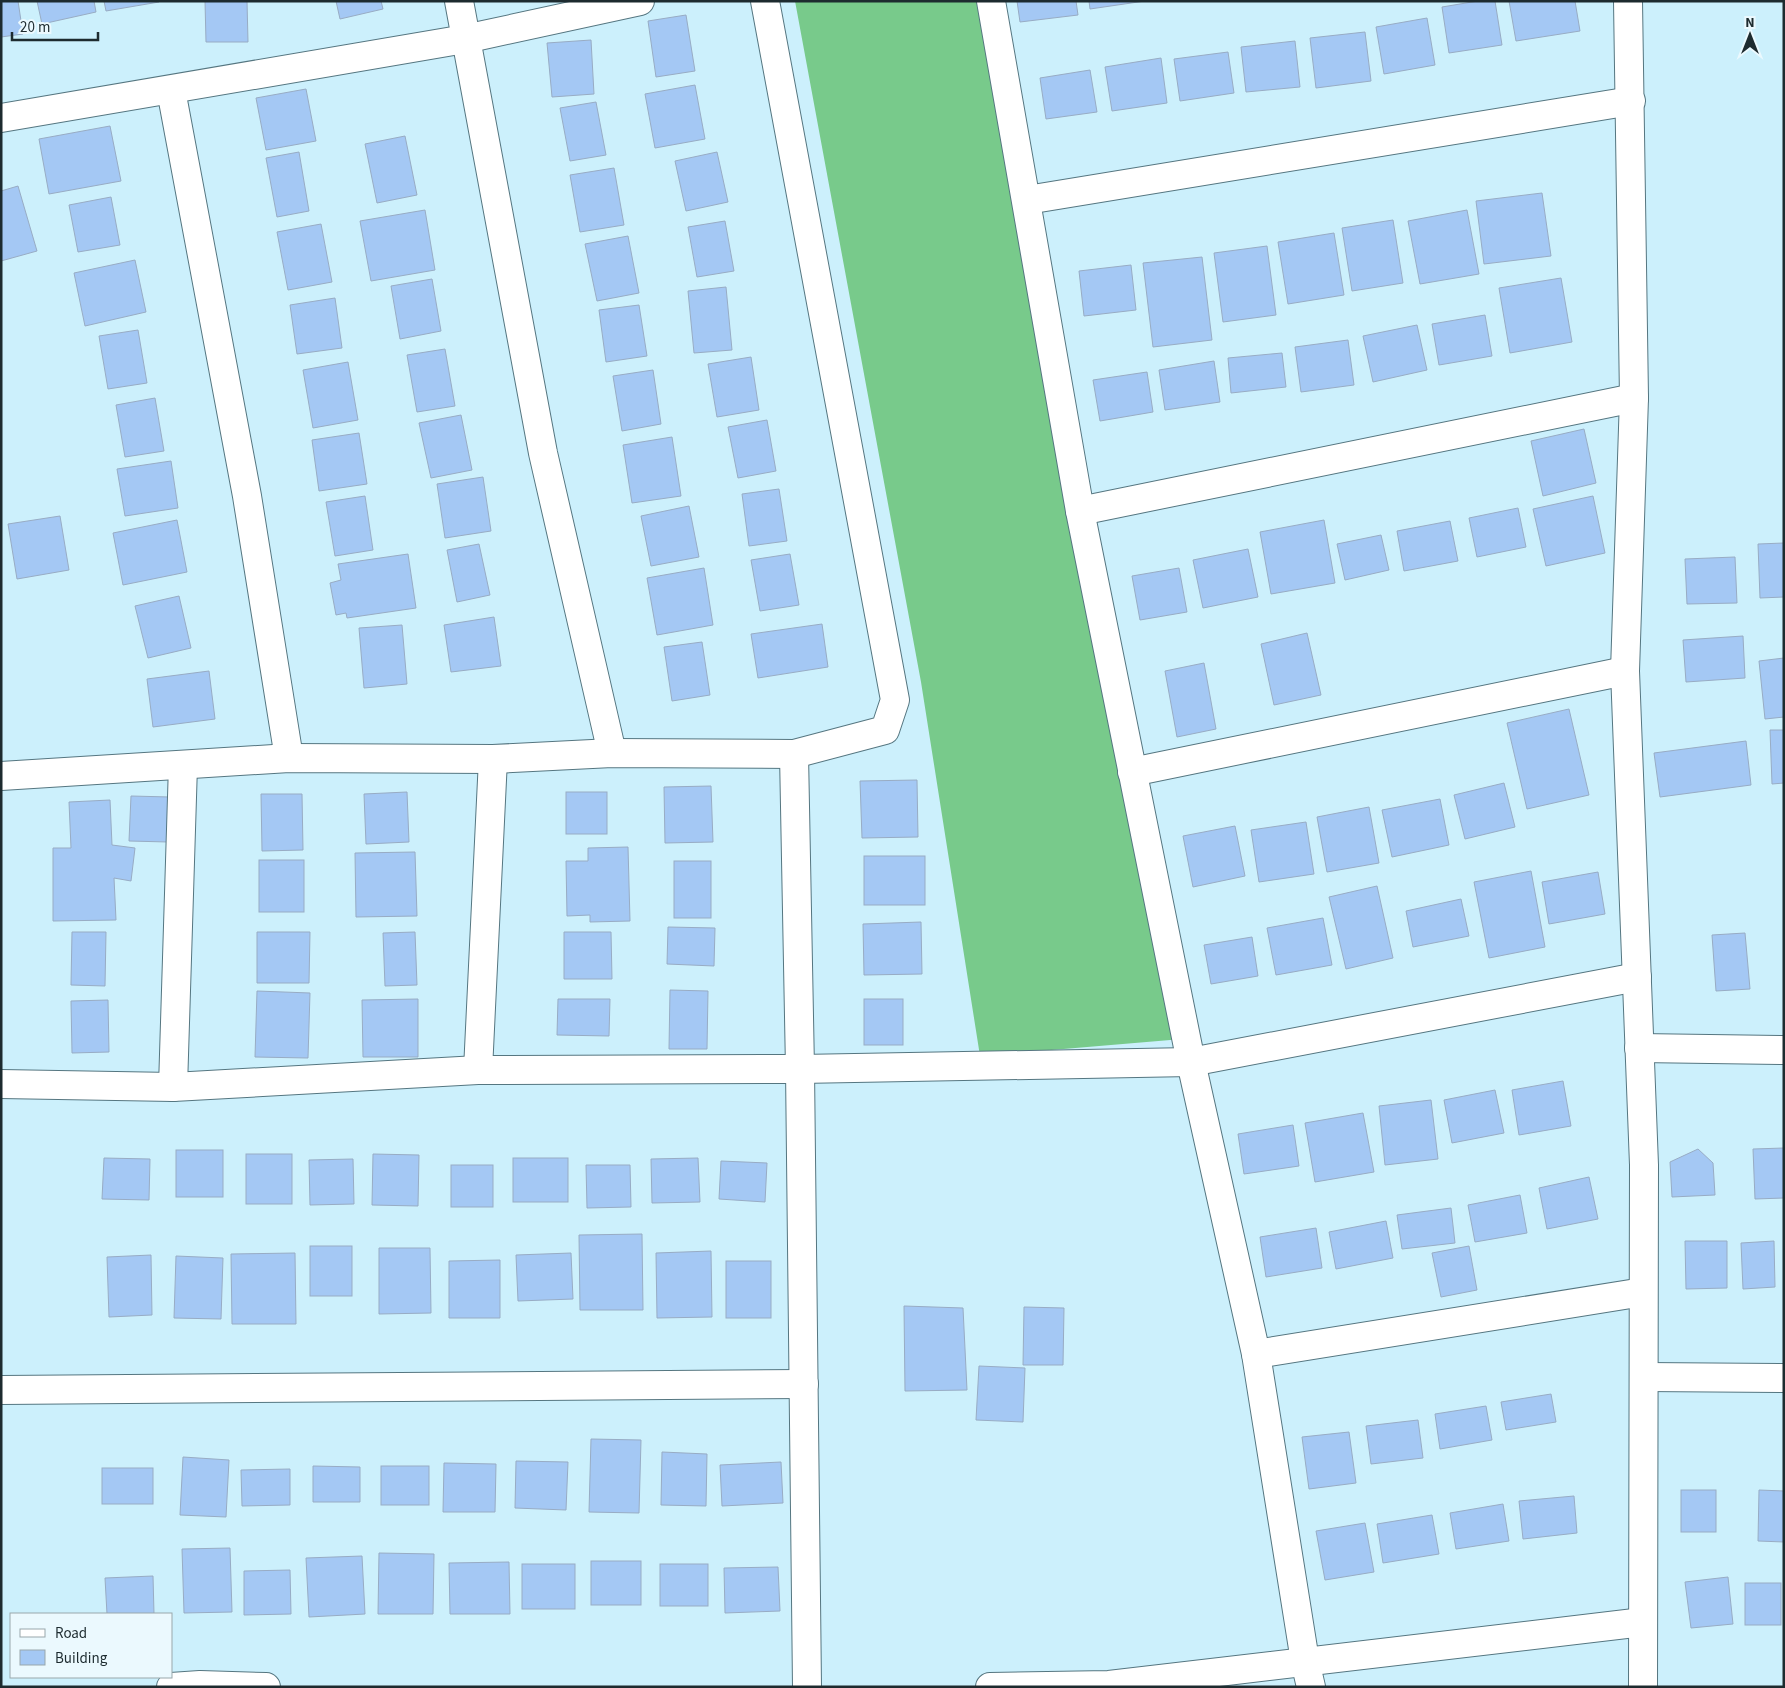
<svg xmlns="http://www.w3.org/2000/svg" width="1785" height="1688" font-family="'Source Sans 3',sans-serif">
<rect width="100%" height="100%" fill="#ccf0fc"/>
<!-- forest -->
<path fill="#78ca8b" d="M 795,1 L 992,1 L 1194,1038 L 980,1056 L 921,682 Z"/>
<!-- building -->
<g fill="#a4c8f4" stroke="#98acc4">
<path d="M 1,1 L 18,1 L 23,34 L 1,37 Z"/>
<path d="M 37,1 L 94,1 L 96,12 L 42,24 Z"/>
<path d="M 104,1 L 158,1 L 159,2 L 106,11 Z"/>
<path d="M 205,1 L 247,1 L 248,42 L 206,42 Z"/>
<path d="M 336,1 L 381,1 L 383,9 L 340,19 Z"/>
<path d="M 1017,1 L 1076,1 L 1078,15 L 1020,22 Z"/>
<path d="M 1089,1 L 1145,1 L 1090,9 Z"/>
<path d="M 1478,1 L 1495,1 L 1502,45 L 1449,53 L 1442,7 Z"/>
<path d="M 1509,1 L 1575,1 L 1580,31 L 1516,41 Z"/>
<path d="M 686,15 L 695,71 L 656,77 L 648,21 Z"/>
<path d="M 1427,18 L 1435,65 L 1384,74 L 1376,27 Z"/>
<path d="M 1365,32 L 1371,81 L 1316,88 L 1310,38 Z"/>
<path d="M 591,40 L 594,94 L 552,97 L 547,43 Z"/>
<path d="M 1295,41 L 1300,87 L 1246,92 L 1241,47 Z"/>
<path d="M 1228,52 L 1234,93 L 1180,101 L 1174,59 Z"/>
<path d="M 1161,58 L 1167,103 L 1112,111 L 1105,67 Z"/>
<path d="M 1090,70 L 1097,112 L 1046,119 L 1040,78 Z"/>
<path d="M 695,85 L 705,139 L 655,148 L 645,94 Z"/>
<path d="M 306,89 L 316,141 L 266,150 L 256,98 Z"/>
<path d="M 596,102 L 606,155 L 570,161 L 560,108 Z"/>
<path d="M 110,126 L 121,181 L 49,194 L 39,139 Z"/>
<path d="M 405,136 L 417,195 L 377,203 L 365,144 Z"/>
<path d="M 299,152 L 309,211 L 277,217 L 266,158 Z"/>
<path d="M 717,152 L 728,202 L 686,211 L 675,161 Z"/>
<path d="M 614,168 L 624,225 L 580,232 L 570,175 Z"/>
<path d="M 18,186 L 37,251 L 1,261 L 1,191 Z"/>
<path d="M 1542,193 L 1551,256 L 1484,264 L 1476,201 Z"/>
<path d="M 111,197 L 120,245 L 78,252 L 69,205 Z"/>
<path d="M 425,210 L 435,270 L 371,281 L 360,221 Z"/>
<path d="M 1467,210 L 1479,274 L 1420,284 L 1408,221 Z"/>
<path d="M 1393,220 L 1403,283 L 1352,291 L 1342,228 Z"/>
<path d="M 725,221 L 734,271 L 697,277 L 688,227 Z"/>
<path d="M 321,224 L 332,282 L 288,290 L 277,232 Z"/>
<path d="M 1334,233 L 1344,295 L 1288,304 L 1278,242 Z"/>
<path d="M 628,236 L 639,293 L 597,301 L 585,244 Z"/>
<path d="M 1267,246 L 1276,315 L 1223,322 L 1214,253 Z"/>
<path d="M 1202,257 L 1212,340 L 1153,347 L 1143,263 Z"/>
<path d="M 135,260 L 146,312 L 85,326 L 74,273 Z"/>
<path d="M 1131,265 L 1136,310 L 1084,316 L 1079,271 Z"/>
<path d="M 1561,278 L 1572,342 L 1510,353 L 1499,288 Z"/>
<path d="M 432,279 L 441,331 L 400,339 L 391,286 Z"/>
<path d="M 726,287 L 732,350 L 694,353 L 688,291 Z"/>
<path d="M 335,298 L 342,348 L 297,354 L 290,305 Z"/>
<path d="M 639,305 L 647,356 L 606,362 L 599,310 Z"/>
<path d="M 1485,315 L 1492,356 L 1439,365 L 1432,324 Z"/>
<path d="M 1417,325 L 1427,370 L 1373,382 L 1363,336 Z"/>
<path d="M 138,330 L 147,383 L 108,389 L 99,336 Z"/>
<path d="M 1348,340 L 1354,385 L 1301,392 L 1295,347 Z"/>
<path d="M 445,349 L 455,406 L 417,412 L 407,355 Z"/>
<path d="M 1282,353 L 1286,387 L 1231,393 L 1228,358 Z"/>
<path d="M 751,357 L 759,410 L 717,417 L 708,364 Z"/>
<path d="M 1214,361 L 1220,402 L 1165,410 L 1159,370 Z"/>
<path d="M 348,362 L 358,420 L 313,428 L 303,370 Z"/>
<path d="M 653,370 L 661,424 L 622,431 L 613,376 Z"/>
<path d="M 1147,372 L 1153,412 L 1100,421 L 1093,380 Z"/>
<path d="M 155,398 L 164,451 L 125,457 L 116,405 Z"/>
<path d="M 461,415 L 472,470 L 431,478 L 419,423 Z"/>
<path d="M 767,420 L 776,471 L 738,478 L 728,427 Z"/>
<path d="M 1584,429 L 1596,483 L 1543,496 L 1531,441 Z"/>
<path d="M 359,433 L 367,484 L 319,491 L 312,440 Z"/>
<path d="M 672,437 L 681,496 L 632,503 L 623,445 Z"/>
<path d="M 171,461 L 178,508 L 125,516 L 117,469 Z"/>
<path d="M 483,477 L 491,531 L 445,538 L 437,484 Z"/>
<path d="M 779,489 L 787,541 L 749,546 L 742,494 Z"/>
<path d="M 365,496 L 373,550 L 335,556 L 326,502 Z"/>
<path d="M 1593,496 L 1605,553 L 1546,566 L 1533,509 Z"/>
<path d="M 689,506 L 699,557 L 651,566 L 641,516 Z"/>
<path d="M 1518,508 L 1526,547 L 1477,557 L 1469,518 Z"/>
<path d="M 60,516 L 69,570 L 17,579 L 8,524 Z"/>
<path d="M 177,520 L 187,572 L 123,585 L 113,533 Z"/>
<path d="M 1324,520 L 1335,583 L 1271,594 L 1260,532 Z"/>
<path d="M 1450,521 L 1458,561 L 1404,571 L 1397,531 Z"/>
<path d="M 1381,535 L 1389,570 L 1345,580 L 1337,544 Z"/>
<path d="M 1784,543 L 1784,597 L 1760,598 L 1758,544 Z"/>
<path d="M 479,544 L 490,595 L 457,602 L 447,550 Z"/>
<path d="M 1248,549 L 1258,597 L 1203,608 L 1193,560 Z"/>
<path d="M 408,554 L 416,608 L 347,618 L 346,613 L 336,615 L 330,583 L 341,580 L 338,564 Z"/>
<path d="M 790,554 L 799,605 L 760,611 L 751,560 Z"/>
<path d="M 1735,557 L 1737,603 L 1687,604 L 1685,559 Z"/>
<path d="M 704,568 L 713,625 L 657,635 L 647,578 Z"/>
<path d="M 1179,568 L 1187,612 L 1140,620 L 1132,576 Z"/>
<path d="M 179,596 L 191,648 L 148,658 L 135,606 Z"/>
<path d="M 494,617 L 501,666 L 451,672 L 444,625 Z"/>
<path d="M 822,624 L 828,667 L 758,678 L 751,634 Z"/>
<path d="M 402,625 L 407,684 L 364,688 L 359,628 Z"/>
<path d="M 1307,633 L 1321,695 L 1274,705 L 1261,644 Z"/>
<path d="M 1743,636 L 1745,678 L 1686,682 L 1683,640 Z"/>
<path d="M 702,642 L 710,695 L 672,701 L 664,647 Z"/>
<path d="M 1784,658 L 1784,717 L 1765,719 L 1759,661 Z"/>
<path d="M 1204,663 L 1216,729 L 1177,737 L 1165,671 Z"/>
<path d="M 209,671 L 215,719 L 153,727 L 147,679 Z"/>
<path d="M 1569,709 L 1589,795 L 1527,809 L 1507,723 Z"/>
<path d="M 1770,730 L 1784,730 L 1784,783 L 1772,784 Z"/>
<path d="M 1746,741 L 1751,785 L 1660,797 L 1654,753 Z"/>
<path d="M 917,780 L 918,837 L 862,838 L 860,781 Z"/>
<path d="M 1504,783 L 1515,827 L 1465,839 L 1454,795 Z"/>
<path d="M 711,786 L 713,842 L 665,843 L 664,787 Z"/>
<path d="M 407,792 L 409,842 L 366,844 L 364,794 Z"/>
<rect x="566" y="792" width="41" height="42"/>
<path d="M 261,794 L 302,794 L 303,850 L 262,851 Z"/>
<path d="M 131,796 L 170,797 L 168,842 L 129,841 Z"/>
<path d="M 1440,799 L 1449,845 L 1392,857 L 1382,810 Z"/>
<path d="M 110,800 L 112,845 L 135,848 L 131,881 L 114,878 L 116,920 L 53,921 L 53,848 L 71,848 L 69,802 Z"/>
<path d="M 1369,807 L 1379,863 L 1327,872 L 1317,817 Z"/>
<path d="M 1306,822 L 1314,874 L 1259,882 L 1251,830 Z"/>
<path d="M 1235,826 L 1245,876 L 1193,887 L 1183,836 Z"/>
<path d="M 628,847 L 630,921 L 590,922 L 590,915 L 567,916 L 566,861 L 588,861 L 588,848 Z"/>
<path d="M 415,852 L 417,916 L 356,917 L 355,853 Z"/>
<rect x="864" y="856" width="61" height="49"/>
<rect x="259" y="860" width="45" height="52"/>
<rect x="674" y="861" width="37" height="57"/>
<path d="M 1531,871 L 1545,947 L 1489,958 L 1474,882 Z"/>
<path d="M 1598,872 L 1605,914 L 1549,924 L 1542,882 Z"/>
<path d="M 1377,886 L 1393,958 L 1346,969 L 1329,897 Z"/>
<path d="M 1461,899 L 1469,936 L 1413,947 L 1406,911 Z"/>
<path d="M 1323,918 L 1332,965 L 1276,975 L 1267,928 Z"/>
<path d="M 921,922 L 922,974 L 864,975 L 863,924 Z"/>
<path d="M 668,927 L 715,928 L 714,966 L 667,964 Z"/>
<path d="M 72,932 L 106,932 L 105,986 L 71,985 Z"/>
<path d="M 257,932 L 310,932 L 309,983 L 257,983 Z"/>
<path d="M 415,932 L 417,985 L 385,986 L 383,933 Z"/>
<path d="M 564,932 L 611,932 L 612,979 L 564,979 Z"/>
<path d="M 1745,933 L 1750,989 L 1716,991 L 1712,935 Z"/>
<path d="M 1252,937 L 1258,976 L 1211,984 L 1204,945 Z"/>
<path d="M 670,990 L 708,991 L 707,1049 L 669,1049 Z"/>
<path d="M 257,991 L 310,993 L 308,1058 L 255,1057 Z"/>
<path d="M 418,999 L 418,1057 L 363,1057 L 362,1000 Z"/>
<path d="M 558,999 L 610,999 L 609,1036 L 557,1035 Z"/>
<rect x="864" y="999" width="39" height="46"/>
<path d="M 108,1000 L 109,1052 L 72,1053 L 71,1001 Z"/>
<path d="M 1563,1081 L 1571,1126 L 1519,1135 L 1512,1090 Z"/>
<path d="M 1495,1090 L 1504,1133 L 1452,1143 L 1444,1100 Z"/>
<path d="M 1431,1100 L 1438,1159 L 1385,1165 L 1379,1106 Z"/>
<path d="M 1363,1113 L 1374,1172 L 1315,1182 L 1305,1123 Z"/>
<path d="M 1293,1125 L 1299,1166 L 1244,1174 L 1238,1134 Z"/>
<path d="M 1784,1148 L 1784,1198 L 1755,1199 L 1753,1149 Z"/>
<path d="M 1698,1149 L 1713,1163 L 1715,1195 L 1672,1197 L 1670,1162 Z"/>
<rect x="176" y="1150" width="47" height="47"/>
<rect x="246" y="1154" width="46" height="50"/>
<path d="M 373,1154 L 419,1155 L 418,1206 L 372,1205 Z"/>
<path d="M 104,1158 L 150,1159 L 149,1200 L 102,1199 Z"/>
<rect x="513" y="1158" width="55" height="44"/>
<path d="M 698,1158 L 700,1202 L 652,1203 L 651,1159 Z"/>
<path d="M 353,1159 L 354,1204 L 310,1205 L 309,1160 Z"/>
<path d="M 721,1161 L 767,1163 L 765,1202 L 719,1199 Z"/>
<rect x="451" y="1165" width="42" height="42"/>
<path d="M 586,1165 L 630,1165 L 631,1207 L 587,1208 Z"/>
<path d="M 1589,1177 L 1598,1219 L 1547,1229 L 1539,1188 Z"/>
<path d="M 1520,1195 L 1527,1233 L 1475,1242 L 1468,1205 Z"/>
<path d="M 1451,1208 L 1455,1243 L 1402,1249 L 1397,1215 Z"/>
<path d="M 1386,1221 L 1393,1258 L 1336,1269 L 1329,1232 Z"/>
<path d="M 1316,1228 L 1322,1268 L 1266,1277 L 1260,1237 Z"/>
<path d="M 642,1234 L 643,1310 L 580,1310 L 579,1235 Z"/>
<path d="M 1685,1241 L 1727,1241 L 1727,1288 L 1686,1289 Z"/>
<path d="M 1774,1241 L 1775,1287 L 1743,1289 L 1741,1243 Z"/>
<rect x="310" y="1246" width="42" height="50"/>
<path d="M 1469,1246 L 1477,1290 L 1441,1297 L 1432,1253 Z"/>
<path d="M 379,1248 L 430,1248 L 431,1313 L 379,1314 Z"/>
<path d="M 711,1251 L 712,1317 L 657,1318 L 656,1253 Z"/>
<path d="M 295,1253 L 296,1324 L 232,1324 L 231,1254 Z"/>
<path d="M 571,1253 L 573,1299 L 518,1301 L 516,1255 Z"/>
<path d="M 151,1255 L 152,1315 L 109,1317 L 107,1257 Z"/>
<path d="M 176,1256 L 223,1258 L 221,1319 L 174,1318 Z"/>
<path d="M 500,1260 L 500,1318 L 449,1318 L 449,1261 Z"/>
<rect x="726" y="1261" width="45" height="57"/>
<path d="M 904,1306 L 963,1308 L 967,1390 L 905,1391 Z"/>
<path d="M 1024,1307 L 1064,1308 L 1063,1365 L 1023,1365 Z"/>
<path d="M 979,1366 L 1025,1368 L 1023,1422 L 976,1420 Z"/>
<path d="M 1551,1394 L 1556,1422 L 1506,1430 L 1501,1402 Z"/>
<path d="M 1486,1406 L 1492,1440 L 1440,1449 L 1435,1414 Z"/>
<path d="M 1418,1420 L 1423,1458 L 1371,1464 L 1366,1426 Z"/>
<path d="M 1349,1432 L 1356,1483 L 1309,1489 L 1302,1437 Z"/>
<path d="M 591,1439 L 641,1440 L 639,1513 L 589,1512 Z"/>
<path d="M 662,1452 L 707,1454 L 706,1506 L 661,1505 Z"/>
<path d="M 183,1457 L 229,1460 L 226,1517 L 180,1515 Z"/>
<path d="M 516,1461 L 568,1462 L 566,1510 L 515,1508 Z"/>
<path d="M 781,1462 L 783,1503 L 722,1506 L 720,1465 Z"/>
<path d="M 444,1463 L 496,1464 L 495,1512 L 443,1512 Z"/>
<path d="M 313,1466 L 360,1467 L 360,1502 L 313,1502 Z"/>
<rect x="381" y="1466" width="48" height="39"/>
<rect x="102" y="1468" width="51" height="36"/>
<path d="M 290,1469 L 290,1505 L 242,1506 L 241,1470 Z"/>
<rect x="1681" y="1490" width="35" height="42"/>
<path d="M 1759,1490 L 1784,1491 L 1784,1542 L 1758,1541 Z"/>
<path d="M 1574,1496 L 1577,1533 L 1523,1539 L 1519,1501 Z"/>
<path d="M 1503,1504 L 1509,1541 L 1456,1549 L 1450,1513 Z"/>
<path d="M 1432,1515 L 1439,1554 L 1383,1563 L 1377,1524 Z"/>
<path d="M 1365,1523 L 1374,1572 L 1325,1580 L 1316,1531 Z"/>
<path d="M 230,1548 L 232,1612 L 184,1613 L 182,1549 Z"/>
<path d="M 379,1553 L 434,1554 L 433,1614 L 378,1614 Z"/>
<path d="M 362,1556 L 365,1614 L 309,1617 L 306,1558 Z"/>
<rect x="591" y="1561" width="50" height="44"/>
<path d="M 509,1562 L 510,1614 L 450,1614 L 449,1563 Z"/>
<rect x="522" y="1564" width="53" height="45"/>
<rect x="660" y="1564" width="48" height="42"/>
<path d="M 778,1567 L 780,1611 L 725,1613 L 724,1568 Z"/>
<path d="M 290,1570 L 291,1614 L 244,1615 L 244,1571 Z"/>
<path d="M 153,1576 L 154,1614 L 107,1614 L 105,1578 Z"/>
<path d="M 1728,1577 L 1733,1624 L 1691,1628 L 1685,1582 Z"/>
<rect x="1745" y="1583" width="36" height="42"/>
</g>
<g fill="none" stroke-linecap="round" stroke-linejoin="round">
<!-- minor casing -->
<g stroke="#557680" stroke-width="30">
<g id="minor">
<path d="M 459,1 L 543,453 L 612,753"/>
<path d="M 991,1 L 1080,511 L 1191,1062 L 1256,1354 L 1305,1661 L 1311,1687"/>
<path d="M 1628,1 L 1634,398 L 1625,671 L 1644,1165 L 1643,1687"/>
<path d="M 171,90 L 247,496 L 289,758"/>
<path d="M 1,118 L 465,39 L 640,1"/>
<path d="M 1027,200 L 1631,101"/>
<path d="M 1080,511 L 1634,398"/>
<path d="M 794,754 L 800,1069 L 807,1687"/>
<path d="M 1132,772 L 1625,671"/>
<path d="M 1,776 L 289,758 L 493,759 L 612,753 L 794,754 L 885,730 L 895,700 L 765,1"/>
<path d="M 1639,1048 L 1784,1050"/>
<path d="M 478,1070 L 493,759"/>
<path d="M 1,1084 L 173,1087 L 478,1070 L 800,1069 L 1191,1062 L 1637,977"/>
<path d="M 173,1087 L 183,765"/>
<path d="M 1256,1354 L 1643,1292"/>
<path d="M 1644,1377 L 1784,1378"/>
<path d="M 1,1390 L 804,1384"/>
<path d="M 171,1687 L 200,1685 L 266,1687"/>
<path d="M 990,1687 L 1109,1685 L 1643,1622"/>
</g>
</g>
<!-- minor -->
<use href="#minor" stroke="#fff" stroke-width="28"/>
</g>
<!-- border -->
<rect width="1785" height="1688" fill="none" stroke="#1d2b2f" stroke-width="5"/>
<!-- legend -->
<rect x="10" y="1613" width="162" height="65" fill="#ebf9fe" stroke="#99a7ab"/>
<rect x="20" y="1629" width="25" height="8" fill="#ffffff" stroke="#99a7ab"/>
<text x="55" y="1638" font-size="15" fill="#1d2b2f">Road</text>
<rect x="20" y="1650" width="25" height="15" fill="#a4c8f4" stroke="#99a7ab"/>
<text x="55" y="1663" font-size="15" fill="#1d2b2f">Building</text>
<!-- north arrow -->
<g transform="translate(1750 35)" stroke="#ebf9fe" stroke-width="4" paint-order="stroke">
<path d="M0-4L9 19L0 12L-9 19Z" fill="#1d2b2f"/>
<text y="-8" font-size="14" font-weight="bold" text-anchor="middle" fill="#1d2b2f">N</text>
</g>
<!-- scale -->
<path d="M12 32v8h86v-8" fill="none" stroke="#1d2b2f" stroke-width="2.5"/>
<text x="20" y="32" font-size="15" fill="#1d2b2f" stroke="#ebf9fe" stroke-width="4" paint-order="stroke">20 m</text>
</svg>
